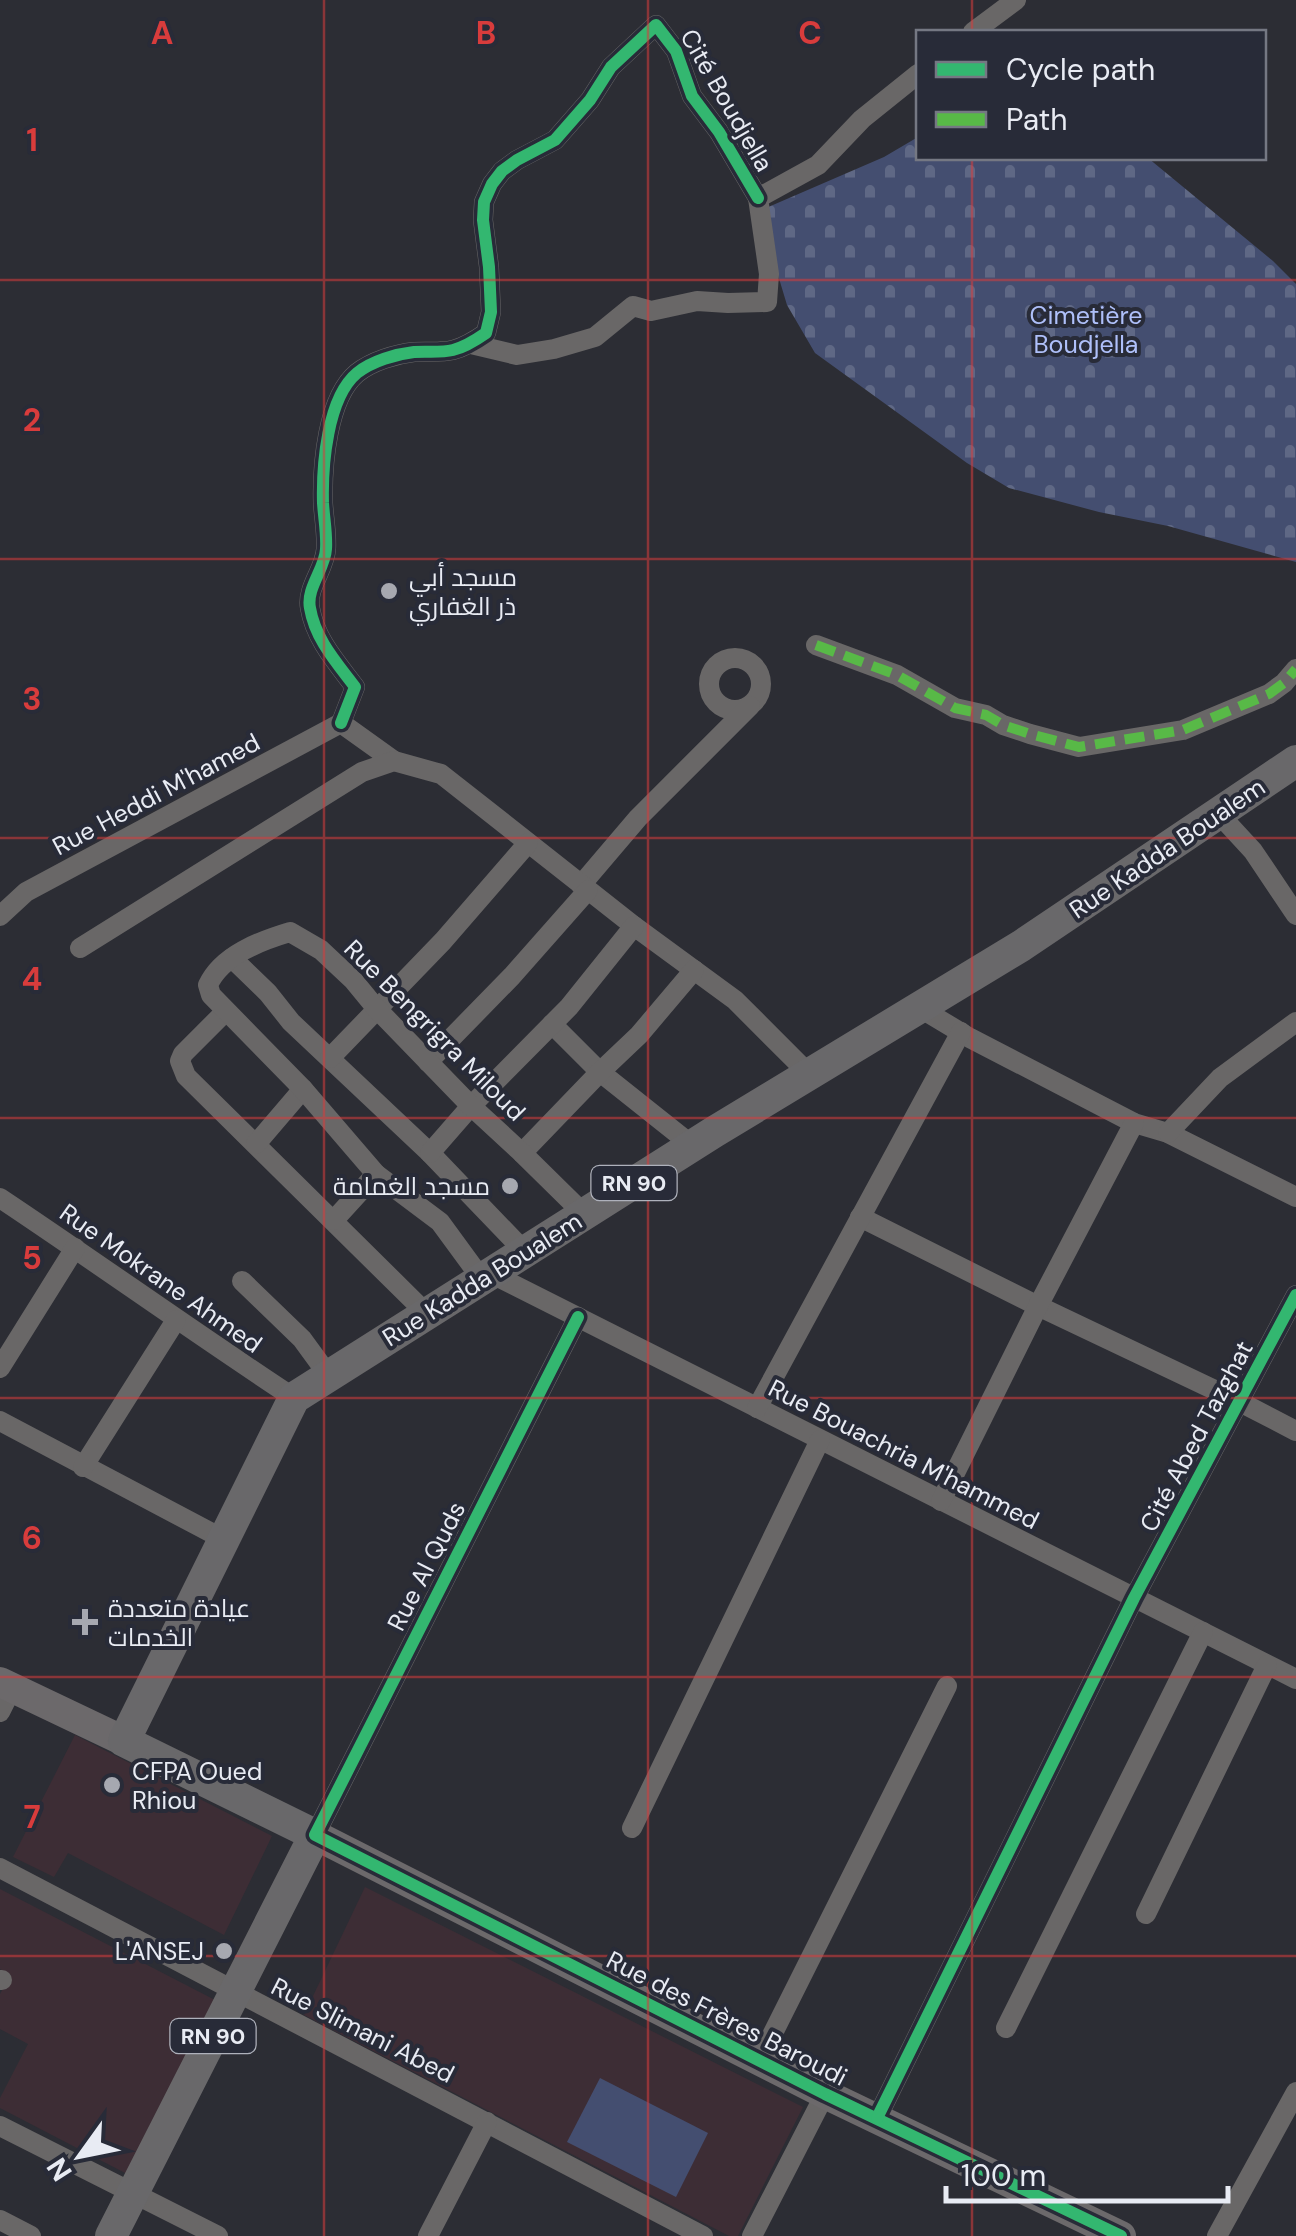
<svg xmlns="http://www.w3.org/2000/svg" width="1296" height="2236" font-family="'DM Sans',Cairo,sans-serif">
<defs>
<pattern id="cemetery-stones" width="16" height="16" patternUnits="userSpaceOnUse" patternTransform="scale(2.5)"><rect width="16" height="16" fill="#444e70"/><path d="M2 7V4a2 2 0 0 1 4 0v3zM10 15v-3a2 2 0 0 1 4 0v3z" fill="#5f6885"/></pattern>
</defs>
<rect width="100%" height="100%" fill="#2c2d34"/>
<!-- education -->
<g fill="#3d2d35">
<path d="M 75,1735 L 272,1836 L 224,1935 L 68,1853 L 54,1877 L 13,1857 Z"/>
<path d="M 365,1887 L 803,2107 L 738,2236 L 729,2236 L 304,2015 Z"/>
<path d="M 0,1889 L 217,2001 L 127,2174 L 0,2108 L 0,2098 L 28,2044 L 0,2029 L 0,1994 L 10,1975 L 0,1969 Z"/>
</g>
<!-- grass -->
<path fill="#444e70" d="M 600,2078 L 708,2133 L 676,2197 L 567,2142 Z"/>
<!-- cemetery -->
<path fill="url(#cemetery-stones)" d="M 918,137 L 918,158 L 1148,158 L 1273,261 L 1296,284 L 1296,562 L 1168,526 L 1099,512 L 1009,488 L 967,463 L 815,353 L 787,305 L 775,265 L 766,208 L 884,157 Z"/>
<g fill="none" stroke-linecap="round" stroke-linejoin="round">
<!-- street -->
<g stroke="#696767" stroke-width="20">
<path d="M 973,32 L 1016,0"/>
<path d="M 471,344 L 517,355 L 554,349 L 595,337 L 633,306 L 651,311 L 697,301 L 728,303 L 767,302 L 769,274 L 758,198 L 818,165 L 862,119 L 918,74"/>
<path d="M 816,645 L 897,675 L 955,708 L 986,715 L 1003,725 L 1030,734 L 1079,747 L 1183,730 L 1269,694 L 1284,683 L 1296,669"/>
<circle cx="735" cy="684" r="26"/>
<path d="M 341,723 L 355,687 C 337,663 315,639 310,608 C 306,588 325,569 326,549 C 327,534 324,519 323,503 C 322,466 327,398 357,373 C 372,361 396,354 414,352 C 427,351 440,353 453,350 C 465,347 476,340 486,333 L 491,312 L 489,267 L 483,220 L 484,202 L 492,184 L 502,171 L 517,160 L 555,140 L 590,100 L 611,67 L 656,25 L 676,51 L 692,96 L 719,132 L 758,198"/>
<path d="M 341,723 L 394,761"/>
<path d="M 1218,813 L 1253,851 L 1296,915"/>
<path d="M 581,885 L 638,818 L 750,706"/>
<path d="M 0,916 L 26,892 L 341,723"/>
<path d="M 80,948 L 362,772 L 394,761 L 441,774 L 634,926 L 735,1000 L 810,1075"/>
<path d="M 232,958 L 268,993 L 291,1022 L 430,1153 L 525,1252"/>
<path d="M 920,1008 L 970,1038 L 1134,1123 L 1168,1133 L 1296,1197"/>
<path d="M 225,1012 L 183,1054 L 180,1061 L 186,1076 L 427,1314"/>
<path d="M 552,1024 L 600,1072 L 693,1146"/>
<path d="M 330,1058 L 443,941 L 528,843"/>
<path d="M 428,1062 L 512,976 L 588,890"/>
<path d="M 1168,1133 L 1220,1078 L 1296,1022"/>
<path d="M 256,1144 L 303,1089"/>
<path d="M 430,1153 L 471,1106 L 569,1007 L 634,926"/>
<path d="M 522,1153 L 600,1072 L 639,1035 L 694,970"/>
<path d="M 0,1198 C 99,1264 195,1333 294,1398"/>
<path d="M 860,1217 L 1038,1306 L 1240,1402 L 1296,1431"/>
<path d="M 334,1220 L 376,1174"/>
<path d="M 490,1273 L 1296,1679"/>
<path d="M 481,1278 L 440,1222 L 376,1174 L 303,1089 L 211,995 L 208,985 C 222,955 260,941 290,932 L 321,950 L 353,980 L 376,1008 L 471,1106 L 522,1153 L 584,1214"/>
<path d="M 242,1281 L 302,1339 L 329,1376"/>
<path d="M 0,1368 L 75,1248"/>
<path d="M 757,1408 L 961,1032"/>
<path d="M 0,1421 L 225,1540"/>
<path d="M 83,1467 L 176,1320"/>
<path d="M 941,1501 L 1038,1306 L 1134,1123"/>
<path d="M 0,1712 L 12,1688"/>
<path d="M 632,1828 L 820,1440"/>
<path d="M 315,1835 L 578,1317"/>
<path d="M 0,1868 L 703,2236"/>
<path d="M 1146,1914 L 1267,1665"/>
<path d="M 0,1980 L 2,1980"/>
<path d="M 1006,2028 L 1203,1632"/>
<path d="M 760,2059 L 947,1686"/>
<path d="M 877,2118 L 1134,1598 L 1296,1295"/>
<path d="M 0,2126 L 218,2236"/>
<path d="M 0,2220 L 31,2236"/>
<path d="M 428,2236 L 487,2122"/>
<path d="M 752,2236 L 825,2094"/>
<path d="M 1217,2236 L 1296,2092"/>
</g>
<!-- secondary -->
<g stroke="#6c696b" stroke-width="30">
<path d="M 0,1682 L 124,1741"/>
<path d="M 315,1835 L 825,2094 L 1121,2236"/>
</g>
<!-- primary -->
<path stroke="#69686a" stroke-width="32" d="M 111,2236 L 315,1835 L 124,1741 L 294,1398 L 714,1132 L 1021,946 L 1296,761"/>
<!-- quiet -->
<path stroke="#58b947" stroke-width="10" stroke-dasharray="20 10" stroke-linecap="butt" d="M 816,645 L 897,675 L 955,708 L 986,715 L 1003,725 L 1030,734 L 1079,747 L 1183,730 L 1269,694 L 1284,683 L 1296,669"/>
<!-- cycleway casing -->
<g stroke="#282b38" stroke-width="19">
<g id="cycleway">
<path d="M 341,723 L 355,687 C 337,663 315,639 310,608 C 306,588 325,569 326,549 C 327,534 324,519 323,503 C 322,466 327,398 357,373 C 372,361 396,354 414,352 C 427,351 440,353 453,350 C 465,347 476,340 486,333 L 491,312 L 489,267 L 483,220 L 484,202 L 492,184 L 502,171 L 517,160 L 555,140 L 590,100 L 611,67 L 656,25 L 676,51 L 692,96 L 719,132 L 758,198"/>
<path d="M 578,1317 L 315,1835 L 825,2094 L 1121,2236"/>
<path d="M 877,2118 L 1134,1598 L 1296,1295"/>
</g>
</g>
<!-- cycleway -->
<use href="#cycleway" stroke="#33b770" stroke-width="12"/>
</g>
<!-- grid -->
<path fill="none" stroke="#d83c3c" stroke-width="2.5" stroke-opacity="0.55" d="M 324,0 L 324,2236M 648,0 L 648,2236M 972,0 L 972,32M 972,158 L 972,2236M 0,280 L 1296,280M 0,559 L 1296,559M 0,838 L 1296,838M 0,1118 L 1296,1118M 0,1398 L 1296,1398M 0,1677 L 1296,1677M 0,1956 L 1296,1956"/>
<!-- markers -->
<g fill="#a6a8b0" stroke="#282b38" stroke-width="4">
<circle cx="389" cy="591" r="10"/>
<circle cx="510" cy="1186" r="10"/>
<path d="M80 1607h10v10h10v10h-10v10h-10v-10h-10v-10h10z"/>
<circle cx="112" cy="1785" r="10"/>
<circle cx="224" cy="1951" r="10"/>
</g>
<g text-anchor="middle" stroke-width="8" stroke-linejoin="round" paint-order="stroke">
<!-- shield labels -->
<g fill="#282b38" stroke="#aeb1bb" stroke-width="2.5">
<rect x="591.5" y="1166" width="85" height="34" rx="8"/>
<rect x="170.5" y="2019" width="85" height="34" rx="8"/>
</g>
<g font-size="22" font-weight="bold" fill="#e8ebf3">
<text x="634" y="1191">RN 90</text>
<text x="213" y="2044">RN 90</text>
</g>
<!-- street labels -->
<g font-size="25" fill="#e8ebf3" stroke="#282b38">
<text transform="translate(727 100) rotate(60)" y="9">Cité Boudjella</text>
<text transform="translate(156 794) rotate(-28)" y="9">Rue Heddi M'hamed</text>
<text transform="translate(1167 848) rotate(-34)" y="9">Rue Kadda Boualem</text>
<text transform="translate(435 1030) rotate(45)" y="9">Rue Bengrigra Miloud</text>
<text transform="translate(161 1278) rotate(35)" y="9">Rue Mokrane Ahmed</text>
<text transform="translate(482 1279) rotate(-32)" y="9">Rue Kadda Boualem</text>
<text transform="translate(1196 1436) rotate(-62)" y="9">Cité Abed Tazghat</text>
<text transform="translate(904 1454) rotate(27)" y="9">Rue Bouachria M'hammed</text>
<text transform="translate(426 1566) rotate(-63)" y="9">Rue Al Quds</text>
<text transform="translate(727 2018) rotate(27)" y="9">Rue des Frères Baroudi</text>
<text transform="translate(363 2030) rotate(27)" y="9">Rue Slimani Abed</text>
</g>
<!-- park labels -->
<g font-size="25" fill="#afc0fa" stroke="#282b38">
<text x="1086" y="324">Cimetière<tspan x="1086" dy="29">Boudjella</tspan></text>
</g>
<!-- poi labels -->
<g font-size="25" fill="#e8ebf3" stroke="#282b38" text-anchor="start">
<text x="409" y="586">مسجد أبي<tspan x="409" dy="29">ذر الغفاري</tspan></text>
<text x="490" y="1195" text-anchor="end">مسجد الغمامة</text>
<text x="108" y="1617">عيادة متعددة<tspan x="108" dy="29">الخدمات</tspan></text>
<text x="132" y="1780">CFPA Oued<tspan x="132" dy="29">Rhiou</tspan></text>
<text x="204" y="1960" text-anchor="end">L'ANSEJ</text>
</g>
</g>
<g font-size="32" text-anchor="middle" font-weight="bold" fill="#d83c3c" stroke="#282b38" stroke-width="8" stroke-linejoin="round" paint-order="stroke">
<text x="162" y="44">A</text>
<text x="486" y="44">B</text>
<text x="810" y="44">C</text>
<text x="32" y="151">1</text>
<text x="32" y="431">2</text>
<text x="32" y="710">3</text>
<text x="32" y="990">4</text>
<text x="32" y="1269">5</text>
<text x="32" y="1549">6</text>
<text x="32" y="1828">7</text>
</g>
<!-- legend -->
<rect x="916" y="30" width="350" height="130" fill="#282b38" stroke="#757883" stroke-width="2.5"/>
<rect x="936" y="62" width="50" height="15" fill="#33b770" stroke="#757883" stroke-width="2.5"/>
<text x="1006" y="80" font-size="30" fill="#e8ebf3">Cycle path</text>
<rect x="936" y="112" width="50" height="15" fill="#58b947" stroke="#757883" stroke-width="2.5"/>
<text x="1006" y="130" font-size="30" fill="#e8ebf3">Path</text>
<!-- north arrow -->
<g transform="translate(80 2156) rotate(237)" stroke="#282b38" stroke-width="8" paint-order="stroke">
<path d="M0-8L18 38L0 25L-18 38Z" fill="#e8ebf3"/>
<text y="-15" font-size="28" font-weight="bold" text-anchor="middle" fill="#e8ebf3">N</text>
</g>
<!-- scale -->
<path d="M946 2186v15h282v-15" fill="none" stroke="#e8ebf3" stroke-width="5"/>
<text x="961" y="2186" font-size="30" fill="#e8ebf3" stroke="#282b38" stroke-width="8" paint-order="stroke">100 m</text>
</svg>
